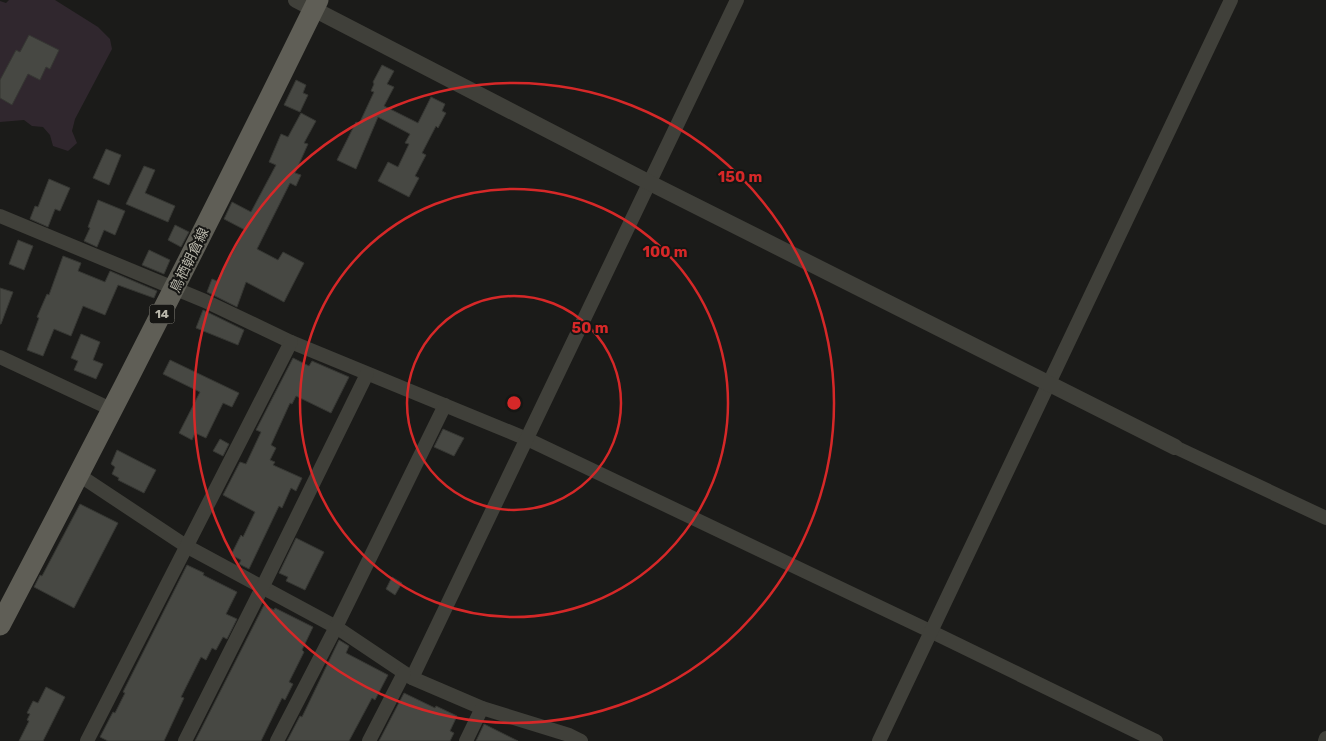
<svg xmlns="http://www.w3.org/2000/svg" width="1326" height="741" font-family="Rubik,'Noto Sans JP',sans-serif">
<rect width="100%" height="100%" fill="#1b1b19"/>
<!-- green -->
<path fill="#30272e" d="M 9,0 L 55,0 L 98,27 L 110,39 L 112,49 L 75,119 L 72,131 L 77,143 L 68,151 L 53,146 L 50,135 L 43,127 L 32,126 L 24,120 L 0,122 L 0,1 L 6,3 Z"/>
<!-- building -->
<g fill="#474843" stroke="#363733">
<path d="M 29,35 L 59,50 L 50,69 L 46,67 L 40,80 L 28,74 L 12,105 L 0,98 L 0,80 L 16,50 L 20,52 Z"/>
<path d="M 382,65 L 394,71 L 387,84 L 394,87 L 384,106 L 418,123 L 431,97 L 445,104 L 442,111 L 446,113 L 438,128 L 436,126 L 422,153 L 426,155 L 415,176 L 419,178 L 409,197 L 378,181 L 388,162 L 398,167 L 409,144 L 405,143 L 410,134 L 378,117 L 356,169 L 337,160 L 356,122 L 359,124 L 374,92 L 371,91 L 374,84 L 373,82 Z"/>
<path d="M 296,80 L 306,85 L 303,93 L 308,95 L 300,112 L 284,105 Z"/>
<path d="M 301,113 L 316,121 L 304,143 L 308,144 L 295,173 L 301,175 L 296,186 L 290,183 L 257,249 L 278,260 L 283,252 L 304,263 L 284,302 L 246,282 L 237,307 L 207,292 L 212,279 L 217,281 L 245,230 L 224,219 L 232,202 L 251,212 L 276,165 L 269,162 L 281,134 L 288,137 Z"/>
<path d="M 106,149 L 121,155 L 109,185 L 93,178 Z"/>
<path d="M 144,166 L 155,170 L 145,193 L 175,206 L 168,222 L 126,204 Z"/>
<path d="M 49,179 L 70,188 L 60,211 L 55,209 L 48,227 L 30,219 L 35,206 L 38,207 Z"/>
<path d="M 98,200 L 125,211 L 115,235 L 104,230 L 97,247 L 84,241 L 90,228 L 88,227 Z"/>
<path d="M 175,225 L 189,232 L 181,247 L 168,240 Z"/>
<path d="M 18,240 L 33,246 L 24,270 L 9,264 Z"/>
<path d="M 149,250 L 170,260 L 164,274 L 142,265 Z"/>
<path d="M 63,256 L 81,263 L 78,271 L 105,282 L 110,271 L 157,291 L 154,298 L 118,285 L 105,315 L 83,306 L 71,336 L 54,329 L 43,356 L 27,350 L 39,318 L 37,317 L 47,294 L 49,295 Z"/>
<path d="M 0,288 L 13,292 L 1,324 L 0,324 Z"/>
<path d="M 203,310 L 244,330 L 238,345 L 196,328 Z"/>
<path d="M 81,334 L 100,342 L 93,360 L 103,364 L 96,379 L 74,370 L 78,361 L 71,358 Z"/>
<path d="M 293,358 L 309,366 L 312,361 L 349,377 L 331,413 L 296,396 L 292,404 L 290,403 L 271,445 L 276,448 L 270,460 L 275,462 L 273,465 L 302,478 L 296,491 L 291,488 L 282,508 L 279,506 L 249,569 L 239,564 L 241,560 L 231,555 L 241,535 L 243,537 L 255,512 L 223,495 L 240,462 L 246,464 L 261,432 L 256,430 Z"/>
<path d="M 170,360 L 239,393 L 232,407 L 223,403 L 206,438 L 195,433 L 192,440 L 179,433 L 200,392 L 163,374 Z"/>
<path d="M 443,429 L 464,438 L 454,456 L 434,447 Z"/>
<path d="M 220,439 L 229,444 L 223,456 L 213,451 Z"/>
<path d="M 117,450 L 156,470 L 144,493 L 118,480 L 119,478 L 112,474 L 115,467 L 111,464 Z"/>
<path d="M 80,504 L 118,523 L 74,608 L 34,587 L 40,575 L 42,576 Z"/>
<path d="M 296,538 L 324,552 L 305,590 L 286,581 L 288,577 L 279,573 Z"/>
<path d="M 187,565 L 204,573 L 203,575 L 237,592 L 226,614 L 237,619 L 227,639 L 223,637 L 216,650 L 212,648 L 206,660 L 201,657 L 181,697 L 184,698 L 164,741 L 108,741 L 100,737 L 113,712 L 115,713 L 125,693 L 123,692 Z"/>
<path d="M 392,577 L 402,583 L 395,595 L 386,589 Z"/>
<path d="M 264,605 L 274,610 L 275,608 L 313,627 L 302,650 L 304,652 L 289,682 L 293,684 L 285,700 L 282,698 L 261,741 L 195,741 Z"/>
<path d="M 339,640 L 349,646 L 346,653 L 388,675 L 375,700 L 372,698 L 349,741 L 287,741 L 300,716 L 302,717 Z"/>
<path d="M 46,687 L 65,697 L 43,741 L 19,741 L 29,721 L 27,720 L 30,714 L 27,713 L 33,701 L 38,703 Z"/>
<path d="M 404,693 L 435,708 L 436,706 L 457,716 L 450,731 L 454,733 L 450,741 L 379,741 Z"/>
<path d="M 484,724 L 518,741 L 476,741 Z"/>
</g>
<g fill="none" stroke-linecap="round" stroke-linejoin="round">
<!-- minor -->
<g stroke="#40403a" stroke-width="14">
<path d="M 0,216 L 205,301 L 291,342 L 527,439 L 930,631 L 1156,741"/>
<path d="M 0,357 L 113,410"/>
<path d="M 1175,447 L 1326,518"/>
<path d="M 79,475 L 186,546 L 336,627 L 412,678 L 482,708 L 569,735 L 581,741"/>
<path d="M 412,678 L 737,0"/>
<path d="M 87,741 L 291,342"/>
<path d="M 185,741 L 262,588 L 367,374"/>
<path d="M 277,741 L 336,627 L 445,405"/>
<path d="M 369,741 L 404,673"/>
<path d="M 466,741 L 482,708"/>
<path d="M 879,741 L 1231,0"/>
<path d="M 1325,741 L 1326,738"/>
</g>
<!-- tertiary -->
<path stroke="#40403a" stroke-width="16" d="M 296,0 L 650,183 L 1175,447"/>
<!-- primary -->
<path stroke="#5f5e56" stroke-width="21" d="M 0,625 C 109,418 215,210 318,0"/>
</g>
<!-- distance rings -->
<g fill="none" stroke="#d62828" stroke-width="2.5">
<circle cx="514" cy="403" r="107"/>
<circle cx="514" cy="403" r="214"/>
<circle cx="514" cy="403" r="320"/>
</g>
<g text-anchor="middle" stroke-width="4" stroke-linejoin="round" paint-order="stroke">
<!-- shield labels -->
<rect fill="#161614" stroke="#89877e" stroke-width="1" x="149.5" y="304.5" width="25" height="19" rx="4"/>
<g font-size="12" font-weight="bold" fill="#bab8ac">
<text x="162" y="318">14</text>
</g>
<!-- street labels -->
<g font-size="14" fill="#bab8ac" stroke="#161614">
<text transform="translate(189 260) rotate(-64)" y="5">鳥栖朝倉線</text>
</g>
</g>
<circle cx="514" cy="403" r="8" fill="#d62828" stroke="#161614" stroke-width="2.5"/>
<g font-size="15" text-anchor="middle" font-weight="bold" fill="#d62828" stroke="#161614" stroke-width="4" stroke-linejoin="round" paint-order="stroke">
<text x="740" y="182">150 m</text>
<text x="665" y="257">100 m</text>
<text x="590" y="333">50 m</text>
</g>
</svg>
